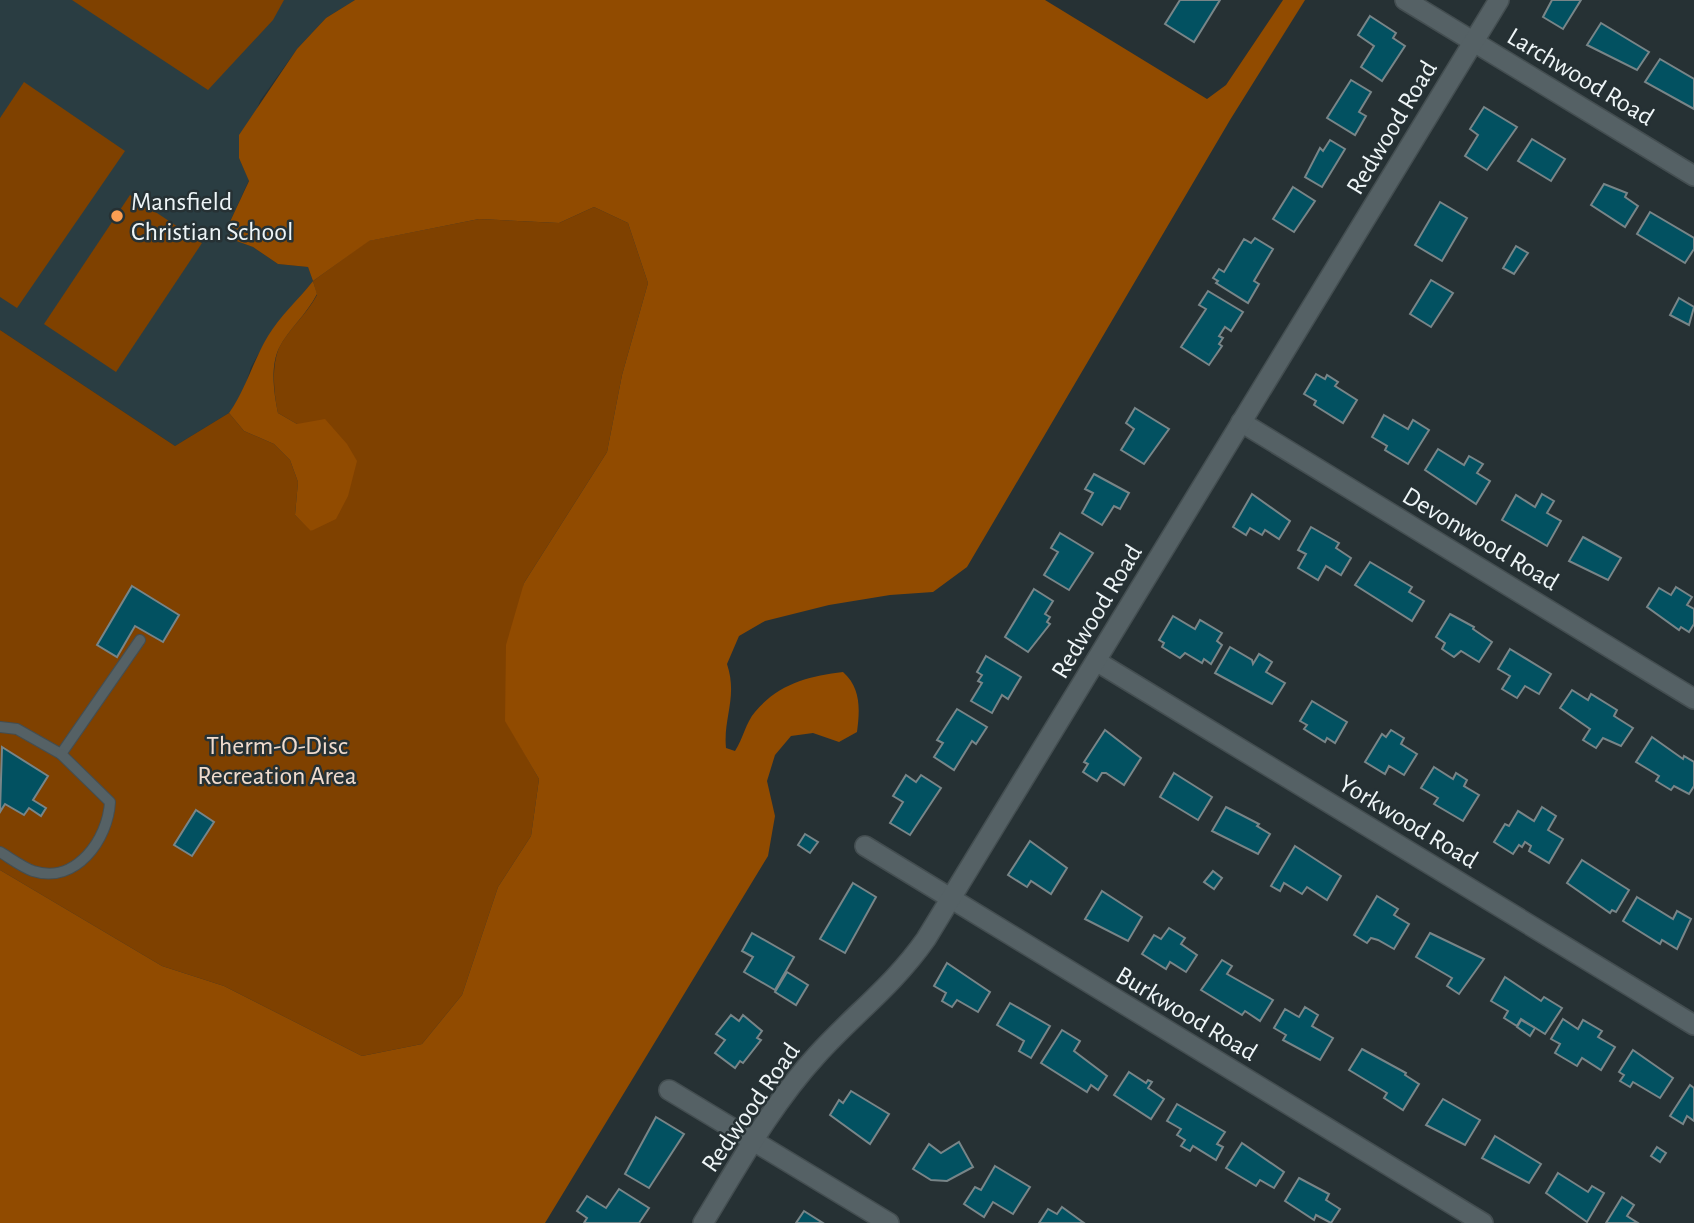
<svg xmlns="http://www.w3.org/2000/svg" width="1694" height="1223" font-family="'Alegreya Sans',sans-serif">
<rect width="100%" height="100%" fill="#263134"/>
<!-- built -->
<path fill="#2a3d42" d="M 0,0 L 355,0 L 326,18 L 297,49 L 260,101 L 239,158 L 249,180 L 228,226 L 231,239 L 253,247 L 278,264 L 308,267 L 313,281 L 270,334 L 251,367 L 243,393 L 229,413 L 175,446 L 0,330 Z"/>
<!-- green -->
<g fill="#7f4100">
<path d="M 72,0 L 284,0 L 273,20 L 208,90 Z"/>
<path d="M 24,82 L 125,151 L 17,308 L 0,297 L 0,118 Z"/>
<path d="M 130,195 L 202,243 L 116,372 L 44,324 Z"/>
<path d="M 594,207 L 628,223 L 648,283 L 622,375 L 607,452 L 524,583 L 506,721 L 539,779 L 531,836 L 498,887 L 462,995 L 422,1044 L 362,1056 L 224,986 L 162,966 L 0,870 L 0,330 L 175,446 L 229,413 L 244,431 L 274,444 L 290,460 L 298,482 L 295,515 L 312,531 L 297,424 L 278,413 C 274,394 271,367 279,348 C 287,331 307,314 317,295 L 313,281 L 368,241 L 479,219 L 559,223 Z"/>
</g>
<!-- forest -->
<path fill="#914b00" d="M 355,0 L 1045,0 L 1207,99 L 1226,85 L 1283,0 L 1305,0 L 1230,120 L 967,567 L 933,592 L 890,595 L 829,605 L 765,621 L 739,636 L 727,664 C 738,697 723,718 726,748 L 735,751 C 743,739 746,722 755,712 C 778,684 809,676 843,672 C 861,688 860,709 857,732 L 839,742 L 813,733 L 791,736 L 775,755 L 767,781 L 775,816 L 768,856 L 545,1223 L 0,1223 L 0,870 L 162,966 L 224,986 L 362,1056 L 422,1044 L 462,995 L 498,887 L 531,836 L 539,779 L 505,721 L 506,645 L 524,583 L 607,452 L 622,375 L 648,283 L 628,223 L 594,207 L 559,223 L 479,219 L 369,241 L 313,281 L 317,294 C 307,314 288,330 279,348 C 270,367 274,394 278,413 L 297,424 L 325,419 L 347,444 L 357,461 L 348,496 L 336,519 L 311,531 L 295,515 L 298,482 L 290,460 L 274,444 L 244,431 L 229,413 C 246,389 253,361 268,336 C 280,316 299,299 313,281 L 308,267 L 278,264 L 253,247 L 231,239 L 228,226 L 249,181 L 239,158 L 239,135 L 297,49 L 326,18 Z"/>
<!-- building -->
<g fill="#025161" stroke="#788588" stroke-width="2">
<path d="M 1180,0 L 1220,0 L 1194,42 L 1165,24 Z"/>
<path d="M 1552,0 L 1581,0 L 1563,29 L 1543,17 Z"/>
<path d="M 1370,16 L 1396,33 L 1393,38 L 1405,46 L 1382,81 L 1361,67 L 1374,46 L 1358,35 Z"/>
<path d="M 1601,23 L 1649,52 L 1637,70 L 1587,45 Z"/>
<path d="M 1660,59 L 1694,79 L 1694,109 L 1645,82 Z"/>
<path d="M 1351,80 L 1371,92 L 1359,112 L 1366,116 L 1355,135 L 1327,118 Z"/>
<path d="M 1484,107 L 1517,127 L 1487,170 L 1465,156 L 1478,135 L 1470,129 Z"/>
<path d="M 1532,139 L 1565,159 L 1551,181 L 1518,161 Z"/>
<path d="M 1330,140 L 1345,149 L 1322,187 L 1305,177 L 1320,148 L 1323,151 Z"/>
<path d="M 1604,184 L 1627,193 L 1625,197 L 1638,206 L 1625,227 L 1591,205 Z"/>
<path d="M 1293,187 L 1315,201 L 1294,232 L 1273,219 Z"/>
<path d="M 1440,202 L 1467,218 L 1442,261 L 1415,245 Z"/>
<path d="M 1650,212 L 1694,238 L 1694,249 L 1685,263 L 1637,234 Z"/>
<path d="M 1255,238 L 1273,249 L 1254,281 L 1259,284 L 1248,303 L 1216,283 L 1218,281 L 1213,278 L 1219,269 L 1224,272 L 1244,239 L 1251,243 Z"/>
<path d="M 1516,246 L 1528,253 L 1514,274 L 1503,268 Z"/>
<path d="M 1431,280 L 1453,293 L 1431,327 L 1410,314 Z"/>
<path d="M 1208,291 L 1243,312 L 1231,331 L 1225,327 L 1219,336 L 1223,338 L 1219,344 L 1222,346 L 1209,365 L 1181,347 L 1206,309 L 1199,305 Z"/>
<path d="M 1679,298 L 1694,307 L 1689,325 L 1670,315 Z"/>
<path d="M 1316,374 L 1325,379 L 1327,375 L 1338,382 L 1335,386 L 1357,400 L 1343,423 L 1314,405 L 1316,401 L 1304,394 Z"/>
<path d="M 1135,408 L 1169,429 L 1144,464 L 1121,450 L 1134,429 L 1126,423 Z"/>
<path d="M 1384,415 L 1408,429 L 1413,420 L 1429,430 L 1408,464 L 1385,450 L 1387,446 L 1372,437 Z"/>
<path d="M 1438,449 L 1464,465 L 1469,456 L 1483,464 L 1477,473 L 1490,481 L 1476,504 L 1425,470 Z"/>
<path d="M 1094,474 L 1129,493 L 1120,509 L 1114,506 L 1102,525 L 1082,513 L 1093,493 L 1085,489 Z"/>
<path d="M 1252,494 L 1290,521 L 1279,539 L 1265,530 L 1262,535 L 1250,528 L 1246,535 L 1233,527 Z"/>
<path d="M 1542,494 L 1554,501 L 1547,513 L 1561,521 L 1547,546 L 1502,520 L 1516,495 L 1535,507 Z"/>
<path d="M 1311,527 L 1339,543 L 1336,548 L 1351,558 L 1341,575 L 1326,566 L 1318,580 L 1298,568 L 1306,554 L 1298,550 Z"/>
<path d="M 1060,533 L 1093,553 L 1069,590 L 1044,575 L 1058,552 L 1051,548 Z"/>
<path d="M 1583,537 L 1621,558 L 1608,580 L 1569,561 Z"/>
<path d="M 1370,562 L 1412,587 L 1409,592 L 1424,601 L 1412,621 L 1355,585 Z"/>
<path d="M 132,586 L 179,615 L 163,642 L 135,626 L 117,657 L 97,645 Z"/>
<path d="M 1676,587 L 1692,597 L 1687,605 L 1694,609 L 1694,624 L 1689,632 L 1681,627 L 1679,630 L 1647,607 L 1659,588 L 1671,595 Z"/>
<path d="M 1034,589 L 1053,601 L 1045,614 L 1050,617 L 1047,622 L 1050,624 L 1028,652 L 1005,637 Z"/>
<path d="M 1450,614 L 1474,627 L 1473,629 L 1492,642 L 1479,662 L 1461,651 L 1454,657 L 1442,649 L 1445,643 L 1436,637 Z"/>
<path d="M 1173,616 L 1195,629 L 1200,620 L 1222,633 L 1217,641 L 1222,645 L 1211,664 L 1204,659 L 1202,663 L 1185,653 L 1180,658 L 1162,647 L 1164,643 L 1159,640 Z"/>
<path d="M 1230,647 L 1252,660 L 1253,664 L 1259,654 L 1272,662 L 1266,672 L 1285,683 L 1272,704 L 1215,673 Z"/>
<path d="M 1510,649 L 1551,674 L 1539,694 L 1525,686 L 1517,698 L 1502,689 L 1510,676 L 1498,669 Z"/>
<path d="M 986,656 L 1021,677 L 1008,699 L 1002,695 L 992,713 L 971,701 L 982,683 L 978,681 L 982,675 L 977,672 Z"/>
<path d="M 1572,690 L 1588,700 L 1591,694 L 1617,710 L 1614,716 L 1633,728 L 1621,746 L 1603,738 L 1596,748 L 1583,740 L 1590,729 L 1560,708 Z"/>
<path d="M 1312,701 L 1347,722 L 1335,743 L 1327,738 L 1325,742 L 1304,729 L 1307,725 L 1300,721 Z"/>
<path d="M 957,709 L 987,727 L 976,744 L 972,741 L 954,770 L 934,757 L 943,743 L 937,740 Z"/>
<path d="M 1105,730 L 1141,758 L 1124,785 L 1106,773 L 1102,773 L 1097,781 L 1083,772 L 1088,764 L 1084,762 Z"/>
<path d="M 1391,730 L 1404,738 L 1401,744 L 1417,754 L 1404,775 L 1389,766 L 1385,774 L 1365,762 L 1382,734 L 1386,737 Z"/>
<path d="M 1652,737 L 1683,759 L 1684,756 L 1694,762 L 1694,786 L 1689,794 L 1674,786 L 1671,790 L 1656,781 L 1659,776 L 1636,762 Z"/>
<path d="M 2,747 L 48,776 L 33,800 L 46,808 L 41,816 L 29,808 L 24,815 L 5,804 L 0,812 Z"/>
<path d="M 1434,767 L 1453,779 L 1456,773 L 1467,780 L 1464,786 L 1479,795 L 1463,821 L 1434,804 L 1438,798 L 1421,788 Z"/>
<path d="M 1174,773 L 1212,797 L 1198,820 L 1160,797 Z"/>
<path d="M 906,775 L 916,782 L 921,775 L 941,788 L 910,835 L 890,823 L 903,802 L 893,796 Z"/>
<path d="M 1226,807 L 1259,824 L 1257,826 L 1270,834 L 1258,854 L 1212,831 Z"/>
<path d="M 1542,807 L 1556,816 L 1548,830 L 1563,839 L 1549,863 L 1529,851 L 1531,846 L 1525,842 L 1522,847 L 1519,845 L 1513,854 L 1494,842 L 1505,824 L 1509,826 L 1518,811 L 1534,821 Z"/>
<path d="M 196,810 L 214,822 L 192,856 L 174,845 Z"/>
<path d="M 805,834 L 818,842 L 810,853 L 798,845 Z"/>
<path d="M 1030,841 L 1067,868 L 1051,894 L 1031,881 L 1027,887 L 1008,875 Z"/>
<path d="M 1295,846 L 1341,876 L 1327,900 L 1307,887 L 1302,894 L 1284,883 L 1280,891 L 1271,886 Z"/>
<path d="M 1582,860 L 1629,890 L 1616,912 L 1612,910 L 1610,913 L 1567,883 Z"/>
<path d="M 1213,871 L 1222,878 L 1214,889 L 1204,882 Z"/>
<path d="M 853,883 L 876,897 L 845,953 L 820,939 Z"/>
<path d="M 1102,891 L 1142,917 L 1128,941 L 1085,919 Z"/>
<path d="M 1377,896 L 1398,909 L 1394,915 L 1409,924 L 1394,949 L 1378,940 L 1371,938 L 1367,943 L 1354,935 Z"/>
<path d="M 1637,897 L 1673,919 L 1677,911 L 1691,919 L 1677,949 L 1662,940 L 1660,944 L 1623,921 Z"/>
<path d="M 1169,928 L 1185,938 L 1181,944 L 1197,955 L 1186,972 L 1170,962 L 1166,969 L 1142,954 L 1154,935 L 1161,939 Z"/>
<path d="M 752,933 L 794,957 L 775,990 L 744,972 L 753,957 L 742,951 Z"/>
<path d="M 1430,933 L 1484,959 L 1459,994 L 1447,986 L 1452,978 L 1416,957 Z"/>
<path d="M 1222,960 L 1232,966 L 1227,974 L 1273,1000 L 1260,1021 L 1245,1011 L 1242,1015 L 1201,990 Z"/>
<path d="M 947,963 L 990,992 L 978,1012 L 957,1000 L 952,1007 L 942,1001 L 946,993 L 934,986 Z"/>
<path d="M 787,972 L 808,985 L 796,1005 L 775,992 Z"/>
<path d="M 1505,977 L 1541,1001 L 1544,997 L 1562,1008 L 1545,1034 L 1521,1019 L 1517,1026 L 1504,1018 L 1508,1011 L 1491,1001 Z"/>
<path d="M 1010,1003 L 1050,1026 L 1031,1058 L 1019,1051 L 1024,1041 L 997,1025 Z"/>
<path d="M 1305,1007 L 1318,1015 L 1312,1026 L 1333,1038 L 1320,1060 L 1283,1040 L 1286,1035 L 1274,1028 L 1285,1009 L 1299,1017 Z"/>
<path d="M 731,1015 L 739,1021 L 743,1015 L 762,1031 L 757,1038 L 761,1040 L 743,1063 L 740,1061 L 735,1068 L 715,1053 L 725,1040 L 716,1034 Z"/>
<path d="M 1563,1019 L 1578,1029 L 1583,1020 L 1602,1031 L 1598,1037 L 1615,1047 L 1601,1070 L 1582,1058 L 1577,1066 L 1555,1053 L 1560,1044 L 1551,1039 Z"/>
<path d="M 1521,1020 L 1535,1028 L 1530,1036 L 1517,1027 Z"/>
<path d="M 1062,1030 L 1080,1041 L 1074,1051 L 1107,1076 L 1098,1090 L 1091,1085 L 1087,1092 L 1041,1063 Z"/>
<path d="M 1362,1049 L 1406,1073 L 1405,1075 L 1419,1084 L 1403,1110 L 1384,1098 L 1387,1093 L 1349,1070 Z"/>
<path d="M 1633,1050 L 1673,1078 L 1660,1098 L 1633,1082 L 1630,1087 L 1620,1081 L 1624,1075 L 1619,1072 Z"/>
<path d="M 1129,1072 L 1146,1083 L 1148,1080 L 1152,1082 L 1148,1088 L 1164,1099 L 1151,1119 L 1114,1095 Z"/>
<path d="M 1690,1085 L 1694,1088 L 1694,1121 L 1687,1116 L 1683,1124 L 1670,1116 Z"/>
<path d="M 851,1091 L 889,1114 L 870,1144 L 830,1115 L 839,1100 L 843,1103 Z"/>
<path d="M 1443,1099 L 1480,1120 L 1465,1145 L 1426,1125 Z"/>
<path d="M 1177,1104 L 1225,1132 L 1217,1144 L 1223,1147 L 1216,1160 L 1193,1146 L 1190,1151 L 1181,1146 L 1185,1140 L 1177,1135 L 1181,1129 L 1167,1121 Z"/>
<path d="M 656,1117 L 684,1134 L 649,1188 L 625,1174 Z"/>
<path d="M 1495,1136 L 1541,1164 L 1529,1183 L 1482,1158 Z"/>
<path d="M 959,1142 L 973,1167 L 947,1181 L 931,1180 L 913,1169 L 929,1144 L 941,1153 Z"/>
<path d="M 1242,1143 L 1284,1172 L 1274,1188 L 1260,1180 L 1256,1186 L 1226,1168 Z"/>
<path d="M 1657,1147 L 1666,1153 L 1660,1162 L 1651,1156 Z"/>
<path d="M 995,1166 L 1030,1187 L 1013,1214 L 993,1202 L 984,1217 L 964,1204 L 975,1187 L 981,1190 Z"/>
<path d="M 1558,1173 L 1588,1192 L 1592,1186 L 1604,1193 L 1587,1222 L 1546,1193 Z"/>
<path d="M 1299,1178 L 1329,1194 L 1326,1200 L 1340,1209 L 1331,1223 L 1316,1215 L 1314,1220 L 1285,1201 Z"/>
<path d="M 619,1189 L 649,1208 L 639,1223 L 584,1223 L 587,1218 L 577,1211 L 587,1196 L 606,1208 Z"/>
<path d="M 1622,1197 L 1634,1205 L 1627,1216 L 1638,1223 L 1606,1223 Z"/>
<path d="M 1062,1207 L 1084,1223 L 1039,1223 L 1048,1209 L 1057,1214 Z"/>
<path d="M 804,1211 L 823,1223 L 796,1223 Z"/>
</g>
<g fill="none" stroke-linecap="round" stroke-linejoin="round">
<!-- service casing -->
<g stroke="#444e51" stroke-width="12">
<g id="service">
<path d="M 0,727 L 17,729 L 61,754 L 140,640"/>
<path d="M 0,852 C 10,858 22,867 33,871 C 76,885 108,839 110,802 L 61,754"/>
</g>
</g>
<!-- minor casing -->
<g stroke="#444e51" stroke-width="22">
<g id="minor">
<path d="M 1405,0 L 1694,176"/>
<path d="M 1241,422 L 1694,699"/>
<path d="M 1096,661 L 1694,1025"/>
<path d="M 865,846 L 1483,1223"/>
<path d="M 669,1090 L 889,1223"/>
<path d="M 703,1223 C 738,1166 771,1105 817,1055 C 854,1014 893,986 926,939 L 1499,0"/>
</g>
</g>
<!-- service -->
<use href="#service" stroke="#556165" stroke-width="10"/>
<!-- minor -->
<use href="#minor" stroke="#556165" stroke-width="19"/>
</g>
<!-- markers -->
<circle fill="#fc9e52" stroke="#263134" stroke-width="2.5" cx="117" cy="216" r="7"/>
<g text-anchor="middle" stroke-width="5" stroke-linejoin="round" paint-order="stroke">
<!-- street labels -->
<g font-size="26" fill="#eef5f7" stroke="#263134">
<text transform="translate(1581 76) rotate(31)" y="9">Larchwood Road</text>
<text transform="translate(1391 127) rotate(-59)" y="9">Redwood Road</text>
<text transform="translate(1481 538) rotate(31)" y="9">Devonwood Road</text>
<text transform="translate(1096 611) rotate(-59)" y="9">Redwood Road</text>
<text transform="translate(1409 821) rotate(31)" y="9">Yorkwood Road</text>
<text transform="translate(1187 1013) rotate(31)" y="9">Burkwood Road</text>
<text transform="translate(750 1107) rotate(-55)" y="9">Redwood Road</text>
</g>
<!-- poi labels -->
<g font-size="26" fill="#eef5f7" stroke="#263134" text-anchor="start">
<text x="131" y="210">Mansfield<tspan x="131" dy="30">Christian School</tspan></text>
</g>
<!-- park labels -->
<g font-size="26" fill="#f0dbcd" stroke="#263134">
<text x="277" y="754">Therm-O-Disc<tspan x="277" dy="30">Recreation Area</tspan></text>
</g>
</g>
</svg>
